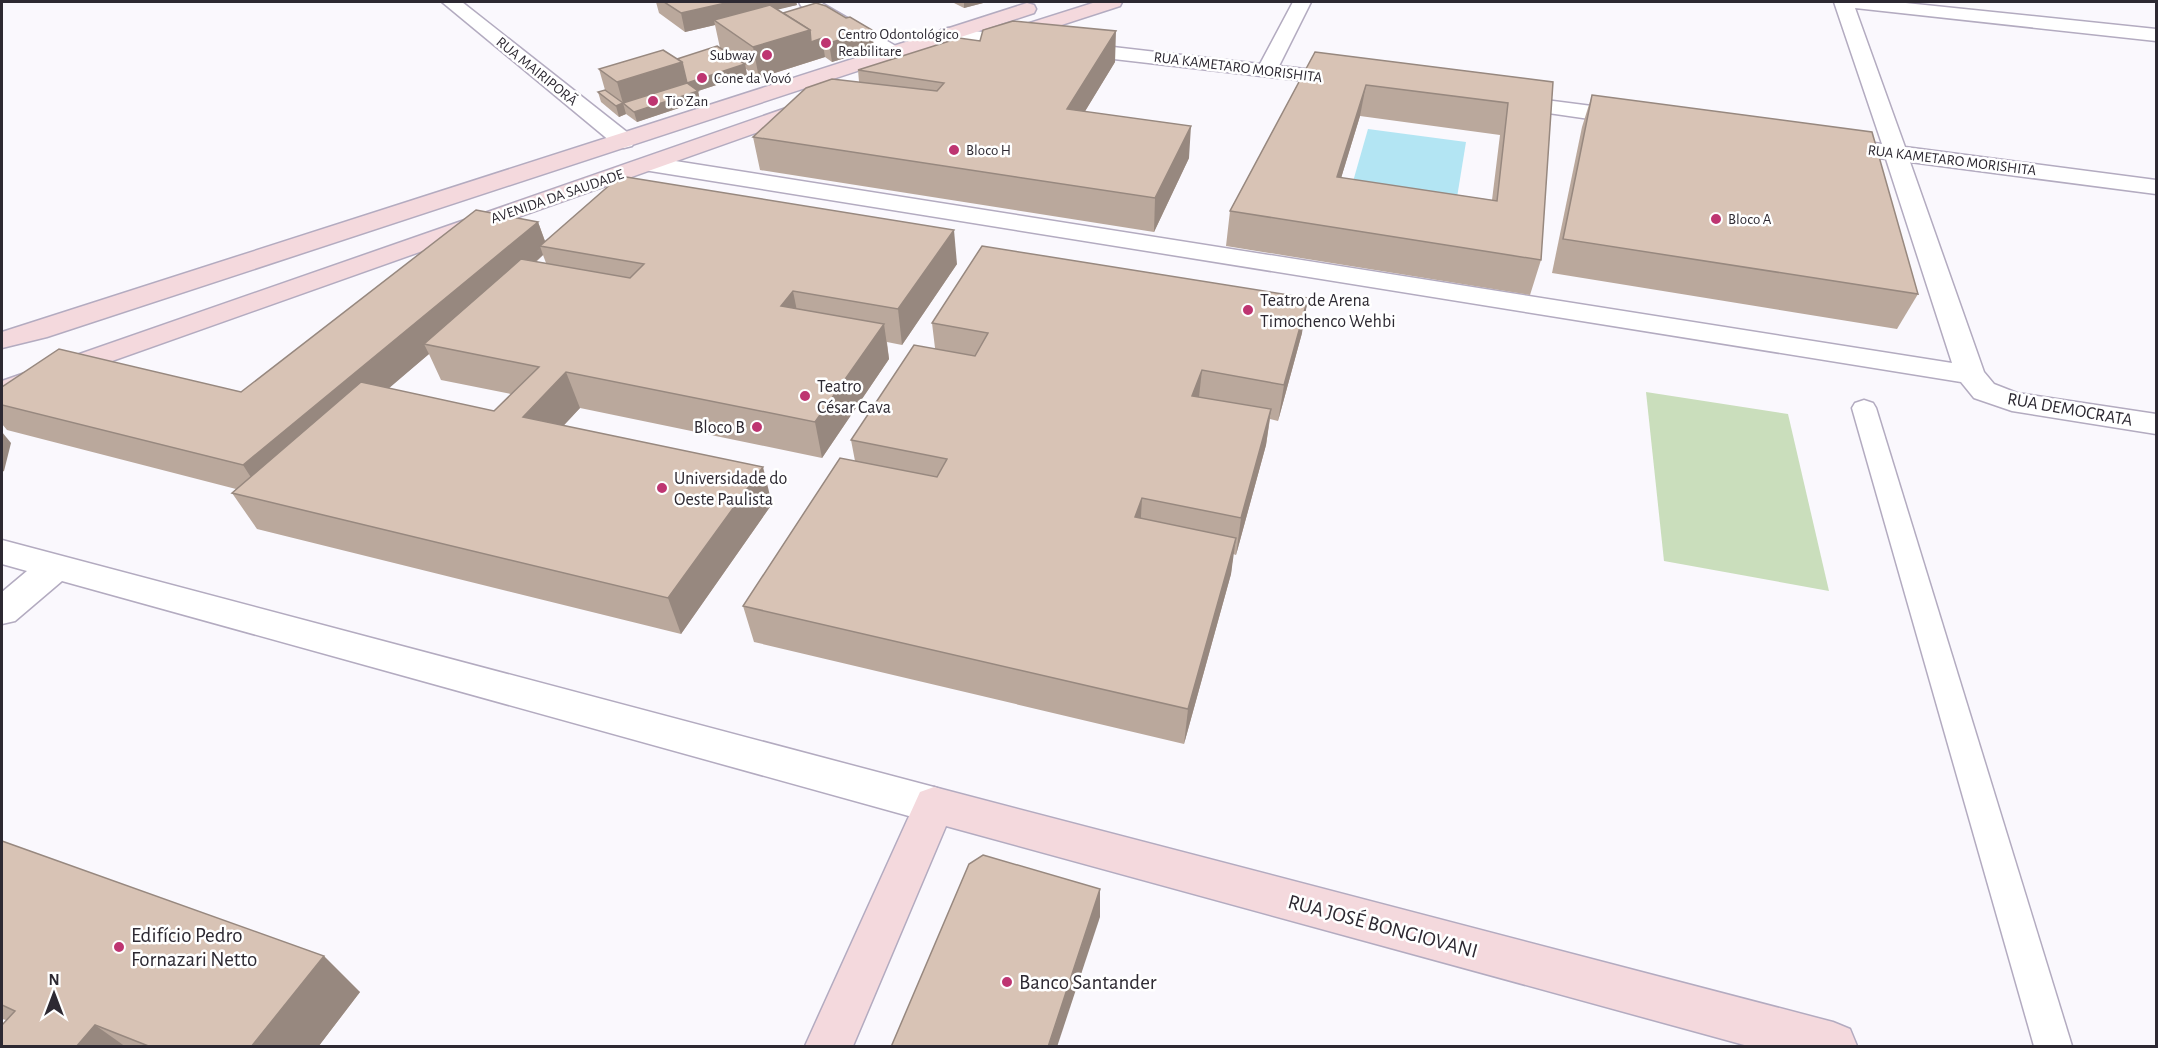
<svg xmlns="http://www.w3.org/2000/svg" width="2158" height="1048" font-family="'Alegreya Sans',sans-serif">
<rect width="100%" height="100%" fill="#faf8fd"/>
<!-- green -->
<path fill="#cadebc" d="M 1646,392 L 1788,414 L 1829,591 L 1664,561 Z"/>
<!-- water -->
<path fill="#b3e5f3" d="M 1368,129 L 1466,142 L 1453,222 L 1346,206 Z"/>
<g fill="none" stroke-linecap="round" stroke-linejoin="round">
<!-- lane casing -->
<g stroke="#b3abc0" stroke-width="3">
<path id="lane" d="M 1864,400 L 1873,403 L 1876,408 L 2072,1046 L 2034,1046 L 1852,408 L 1855,403 Z"/>
</g>
<!-- street casing -->
<g stroke="#b3abc0" stroke-width="3">
<g id="street">
<path d="M 442,2 L 462,2 L 632,136 L 635,141 L 632,146 L 624,148 L 616,146 Z"/>
<path d="M 799,2 L 820,2 L 925,63 L 928,67 L 925,71 L 911,71 L 801,6 Z"/>
<path d="M 1293,2 L 1311,2 L 1279,66 L 1349,74 L 1356,76 L 1359,80 L 1356,84 L 1349,86 L 948,40 L 941,38 L 938,34 L 941,30 L 948,28 L 1260,64 Z"/>
<path d="M 1834,2 L 1896,2 L 2156,29 L 2156,41 L 1855,8 L 1905,147 L 2156,180 L 2156,194 L 1910,162 L 1984,372 L 1994,384 L 2017,393 L 2156,414 L 2156,434 L 2012,411 L 1974,398 L 1961,382 L 650,171 L 642,169 L 638,164 L 642,159 L 650,157 L 1952,363 L 1886,159 L 1834,152 L 1826,150 L 1823,145 L 1826,140 L 1834,138 L 1882,144 Z"/>
<path d="M 1507,95 L 1631,111 L 1639,113 L 1642,118 L 1639,123 L 1631,125 L 1499,106 L 1496,101 L 1499,96 Z"/>
<path d="M 2,540 L 934,787 L 948,792 L 954,805 L 948,818 L 934,823 L 62,581 L 15,621 L 2,624 L 2,592 L 27,571 L 2,564 Z"/>
</g>
</g>
<!-- secondary casing -->
<g stroke="#b3abc0" stroke-width="3">
<g id="secondary">
<path d="M 1096,2 L 1122,2 L 1120,6 L 1009,42 L 995,42 L 992,38 L 995,34 Z"/>
<path d="M 1027,3 L 1034,5 L 1036,9 L 1034,13 L 47,337 L 2,348 L 2,332 Z"/>
<path d="M 815,98 L 823,99 L 826,104 L 823,109 L 2,400 L 2,381 Z"/>
<path d="M 934,787 L 1833,1022 L 1850,1029 L 1857,1046 L 1748,1046 L 946,826 L 853,1046 L 805,1046 L 920,792 Z"/>
</g>
</g>
<!-- lane -->
<use href="#lane" fill="#fff" fill-rule="evenodd"/>
<!-- street -->
<use href="#street" fill="#fff" fill-rule="evenodd"/>
<!-- secondary -->
<use href="#secondary" fill="#f4d9dd" fill-rule="evenodd"/>
</g>
<!-- wall -->
<g fill="#baa89c" fill-rule="evenodd">
<path d="M 656,2 L 796,2 L 797,5 L 777,9 L 783,13 L 846,18 L 872,30 L 874,49 L 832,62 L 825,57 L 759,78 L 746,69 L 747,75 L 698,91 L 700,101 L 637,122 L 626,114 L 619,117 L 601,102 L 598,92 L 605,90 L 599,69 L 677,59 L 720,48 L 715,25 L 685,32 L 659,13 Z"/>
<path d="M 952,2 L 987,2 L 964,8 Z"/>
<path d="M 1315,52 L 1553,82 L 1541,260 L 1530,295 L 1226,246 L 1230,211 ZM 1360,116 L 1500,135 L 1492,200 L 1341,178 Z"/>
<path d="M 1115,62 L 1085,111 L 1189,158 L 1154,232 L 760,170 L 753,137 L 859,82 L 858,70 Z"/>
<path d="M 1592,95 L 1918,294 L 1897,329 L 1552,273 L 1582,127 Z"/>
<path d="M 538,222 L 545,241 L 957,264 L 902,345 L 887,342 L 889,359 L 822,458 L 580,408 L 564,425 L 772,504 L 681,634 L 257,529 L 232,493 L 236,489 L 7,430 L 2,424 L 2,387 L 241,392 ZM 543,255 L 546,263 L 536,262 ZM 429,354 L 441,380 L 511,394 L 494,411 L 388,388 Z"/>
<path d="M 932,323 L 1302,333 L 1278,421 L 1270,419 L 1266,445 L 1236,555 L 1233,554 L 1231,574 L 1184,744 L 754,642 L 743,606 L 855,461 L 851,440 L 935,348 Z"/>
<path d="M 2,841 L 360,992 L 318,1047 L 2,1047 L 6,1020 L 2,1019 Z"/>
</g>
<!-- shaded-wall -->
<g fill="#97887f">
<path d="M 730,2 L 796,2 L 797,5 L 719,24 L 714,20 L 715,25 L 685,32 L 681,13 Z"/>
<path d="M 964,2 L 987,2 L 964,8 Z"/>
<path d="M 810,30 L 822,38 L 825,57 L 759,78 L 753,47 Z"/>
<path d="M 872,30 L 874,49 L 832,62 L 829,43 Z"/>
<path d="M 1116,31 L 1115,62 L 1067,141 L 1067,109 Z"/>
<path d="M 682,62 L 745,64 L 747,75 L 698,91 L 700,101 L 637,122 L 634,112 L 623,103 L 626,114 L 617,82 Z"/>
<path d="M 1366,85 L 1360,116 L 1331,211 L 1337,177 Z"/>
<path d="M 623,103 L 626,114 L 619,117 L 616,106 Z"/>
<path d="M 1191,126 L 1189,158 L 1154,232 L 1155,198 Z"/>
<path d="M 538,222 L 547,247 L 540,246 L 543,255 L 437,347 L 424,344 L 429,354 L 263,496 L 243,465 Z"/>
<path d="M 954,230 L 957,264 L 902,345 L 898,309 Z"/>
<path d="M 793,291 L 800,326 L 781,306 Z"/>
<path d="M 1308,298 L 1302,333 L 1278,421 L 1284,385 Z"/>
<path d="M 884,324 L 889,359 L 822,458 L 815,422 Z"/>
<path d="M 1202,370 L 1198,406 L 1192,396 Z"/>
<path d="M 566,372 L 580,408 L 538,453 L 523,417 Z"/>
<path d="M 1271,409 L 1266,445 L 1236,555 L 1241,518 Z"/>
<path d="M 2,432 L 11,443 L 4,471 L 2,472 Z"/>
<path d="M 763,467 L 772,504 L 681,634 L 668,598 Z"/>
<path d="M 1142,498 L 1140,534 L 1135,517 Z"/>
<path d="M 1236,538 L 1231,574 L 1184,744 L 1188,709 Z"/>
<path d="M 1100,889 L 1100,917 L 1057,1047 L 1048,1047 Z"/>
<path d="M 324,956 L 360,992 L 318,1047 L 251,1047 Z"/>
<path d="M 95,1025 L 126,1047 L 76,1047 Z"/>
</g>
<!-- building -->
<g fill="#d8c3b5" stroke="#97887f" stroke-width="1.5" fill-rule="evenodd">
<path d="M 664,2 L 730,2 L 681,13 Z"/>
<path d="M 816,3 L 826,6 L 846,18 L 850,17 L 872,30 L 829,43 L 822,38 L 811,42 L 810,30 L 783,13 Z"/>
<path d="M 770,5 L 810,30 L 753,47 L 714,20 Z"/>
<path d="M 1013,21 L 1116,31 L 1067,109 L 1191,126 L 1155,198 L 753,137 L 806,88 L 832,79 L 937,91 L 944,83 L 858,70 L 959,38 L 980,41 L 983,30 Z"/>
<path d="M 717,46 L 745,64 L 687,83 L 682,62 L 677,59 Z"/>
<path d="M 663,50 L 682,62 L 617,82 L 599,69 Z"/>
<path d="M 1315,52 L 1553,82 L 1541,260 L 1230,211 ZM 1366,85 L 1508,103 L 1497,201 L 1337,177 Z"/>
<path d="M 687,83 L 698,91 L 634,112 L 623,103 Z"/>
<path d="M 605,90 L 623,103 L 616,106 L 598,92 Z"/>
<path d="M 1592,95 L 1872,132 L 1918,294 L 1563,239 Z"/>
<path d="M 620,176 L 954,230 L 898,309 L 793,291 L 781,306 L 884,324 L 815,422 L 566,372 L 523,417 L 763,467 L 668,598 L 232,493 L 361,382 L 494,411 L 539,367 L 424,344 L 521,259 L 630,278 L 644,264 L 540,246 Z"/>
<path d="M 476,210 L 538,222 L 243,465 L 2,405 L 2,387 L 59,349 L 241,392 Z"/>
<path d="M 982,246 L 1308,298 L 1284,385 L 1202,370 L 1192,396 L 1271,409 L 1241,518 L 1142,498 L 1135,517 L 1236,538 L 1188,709 L 743,606 L 840,458 L 937,477 L 947,459 L 851,440 L 914,345 L 975,356 L 988,333 L 932,323 Z"/>
<path d="M 2,841 L 324,956 L 251,1047 L 151,1047 L 95,1025 L 76,1047 L 2,1047 L 2,1025 L 15,1011 L 2,1005 Z"/>
<path d="M 983,855 L 1100,889 L 1048,1047 L 891,1047 L 969,864 Z"/>
</g>
<!-- markers -->
<g fill="#be3571" stroke="#fff" stroke-width="2">
<circle cx="826" cy="43" r="6"/>
<circle cx="767" cy="55" r="6"/>
<circle cx="702" cy="78" r="6"/>
<circle cx="653" cy="101" r="6"/>
<circle cx="954" cy="150" r="6"/>
<circle cx="1716" cy="219" r="6"/>
<circle cx="1248" cy="310" r="6"/>
<circle cx="805" cy="396" r="6"/>
<circle cx="757" cy="427" r="6"/>
<circle cx="662" cy="488" r="6"/>
<circle cx="119" cy="947" r="6"/>
<circle cx="1007" cy="982" r="6"/>
</g>
<g text-anchor="middle" stroke-width="5" stroke-linejoin="round" paint-order="stroke">
<!-- far-poi labels -->
<g font-size="15" fill="#2d2932" stroke="#fff" text-anchor="start">
<text x="838" y="39">Centro Odontológico<tspan x="838" dy="17">Reabilitare</tspan></text>
<text x="755" y="60" text-anchor="end">Subway</text>
<text x="714" y="83">Cone da Vovó</text>
<text x="665" y="106">Tio Zan</text>
<text x="966" y="155">Bloco H</text>
<text x="1728" y="224">Bloco A</text>
</g>
<!-- far-street labels -->
<g font-size="15" fill="#2d2932" stroke="#fff">
<text transform="translate(1238 67) rotate(7)" y="5">RUA KAMETARO MORISHITA</text>
<text transform="translate(537 71) rotate(39)" y="5">RUA MAIRIPORÃ</text>
<text transform="translate(1952 160) rotate(7)" y="5">RUA KAMETARO MORISHITA</text>
<text transform="translate(557 196) rotate(-19)" y="5">AVENIDA DA SAUDADE</text>
</g>
<!-- poi labels -->
<g font-size="18" fill="#2d2932" stroke="#fff" text-anchor="start">
<text x="1260" y="306">Teatro de Arena<tspan x="1260" dy="21">Timochenco Wehbi</tspan></text>
<text x="817" y="392">Teatro<tspan x="817" dy="21">César Cava</tspan></text>
<text x="745" y="433" text-anchor="end">Bloco B</text>
<text x="674" y="484">Universidade do<tspan x="674" dy="21">Oeste Paulista</tspan></text>
</g>
<!-- street labels -->
<g font-size="18" fill="#2d2932" stroke="#fff">
<text transform="translate(2070 409) rotate(10)" y="6">RUA DEMOCRATA</text>
</g>
<!-- near-street labels -->
<g font-size="21" fill="#2d2932" stroke="#fff">
<text transform="translate(1383 926) rotate(15)" y="7">RUA JOSÉ BONGIOVANI</text>
</g>
<!-- near-poi labels -->
<g font-size="21" fill="#2d2932" stroke="#fff" text-anchor="start">
<text x="131" y="942">Edifício Pedro<tspan x="131" dy="24">Fornazari Netto</tspan></text>
<text x="1019" y="989">Banco Santander</text>
</g>
</g>
<!-- border -->
<rect width="2158" height="1048" fill="none" stroke="#2d2932" stroke-width="6"/>
<!-- north arrow -->
<g transform="translate(54 994)" stroke="#ffffff" stroke-width="4.5" paint-order="stroke">
<path d="M0-4.5L10 22L0 15L-10 22Z" fill="#2d2932"/>
<text y="-9" font-size="16" font-weight="bold" text-anchor="middle" fill="#2d2932">N</text>
</g>
</svg>
